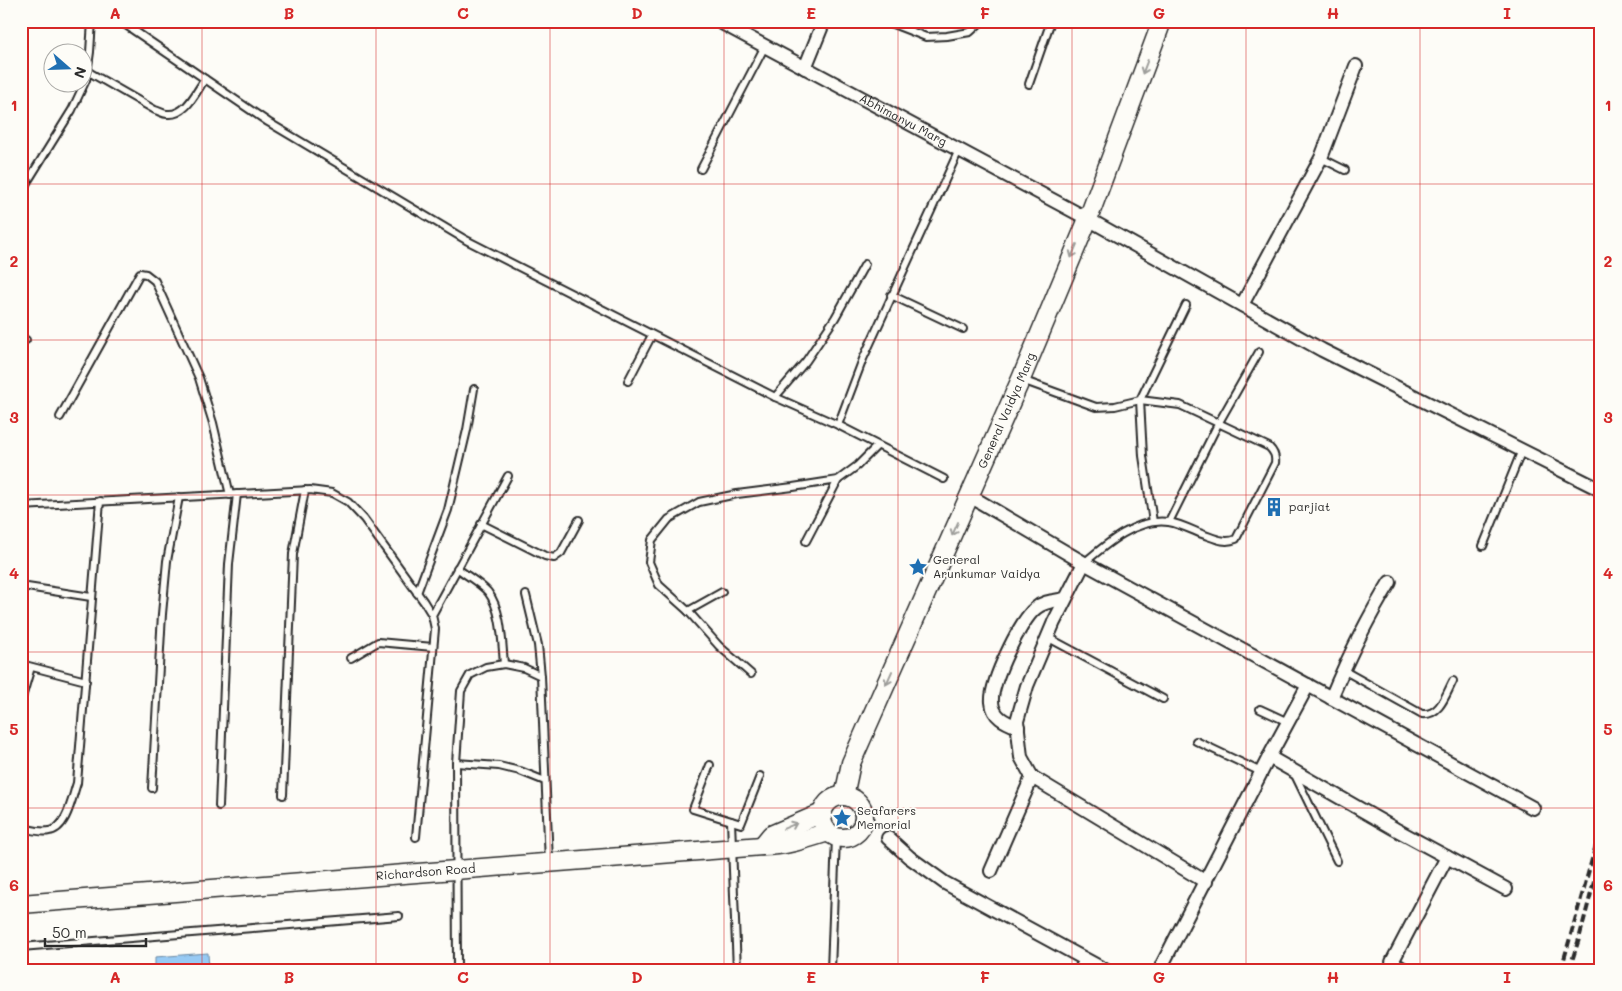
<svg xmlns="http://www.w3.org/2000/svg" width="1622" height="991" font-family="Mali,sans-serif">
<rect width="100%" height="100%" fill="#fdfcf7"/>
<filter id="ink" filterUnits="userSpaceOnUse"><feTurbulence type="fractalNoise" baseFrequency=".02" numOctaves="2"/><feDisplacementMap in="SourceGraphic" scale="10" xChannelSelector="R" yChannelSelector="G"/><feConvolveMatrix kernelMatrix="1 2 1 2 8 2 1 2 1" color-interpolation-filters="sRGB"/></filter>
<g filter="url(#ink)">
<!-- water -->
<path fill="#97caf4" stroke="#6c8aa4" d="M 208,953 L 209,970 L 155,970 L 155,957 Z"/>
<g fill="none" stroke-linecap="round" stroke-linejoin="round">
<!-- lane casing -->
<g stroke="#2b2b2b" stroke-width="10">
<g id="lane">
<path d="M 120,21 L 268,122 L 466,240 L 775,397 L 838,425 L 944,479"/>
<path d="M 885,21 L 926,37 L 947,36 L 970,32 L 982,21"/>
<path d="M 87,71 L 155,110 C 159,111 163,114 167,114 C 186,116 196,92 205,79"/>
<path d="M 1029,84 L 1051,21"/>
<path d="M 1321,158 L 1345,170"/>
<path d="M 701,169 L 765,46"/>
<path d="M 21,192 L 72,110 L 86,80 L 90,52 L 92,21"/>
<path d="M 891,295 L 963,329"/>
<path d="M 21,337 L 26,340"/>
<path d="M 1022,380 L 1096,407 L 1115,406 L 1140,400 L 1180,405 L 1269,447 C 1274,452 1276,456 1275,463 L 1236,539 C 1224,544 1214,538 1202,534 C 1192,530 1180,524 1169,522 C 1137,517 1106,544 1084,563"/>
<path d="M 628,381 L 652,335"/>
<path d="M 775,397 L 806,361 L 835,318 L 865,264"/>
<path d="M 60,417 L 140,273 L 146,274 L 155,281 L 199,378 L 213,423 L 230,495"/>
<path d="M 838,425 L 863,359 L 959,150"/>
<path d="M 21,506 L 310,490 L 332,493 L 348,502 L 364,519 L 424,602 L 432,615 L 435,629 L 416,837"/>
<path d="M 1153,522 L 1143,456 L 1140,400 L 1186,305"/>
<path d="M 1169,522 L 1218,424 L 1259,352"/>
<path d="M 481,524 L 545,556 L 554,558 L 561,553 L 579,520"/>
<path d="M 806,541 L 838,480"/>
<path d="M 1483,546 L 1522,450"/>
<path d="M 457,568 C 467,576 480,583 488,592 C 502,610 502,643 504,664"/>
<path d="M 21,586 L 91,597"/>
<path d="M 417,593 L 448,510 L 467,430 L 474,389"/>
<path d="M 526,595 L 538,645 L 541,676 L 549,862"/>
<path d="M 688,611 L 722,592"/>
<path d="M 432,615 L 508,476"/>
<path d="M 1047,637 L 1163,699"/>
<path d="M 351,658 L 378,642 L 433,647"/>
<path d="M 21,664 L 86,681"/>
<path d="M 1343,670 L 1422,714 C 1440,716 1446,694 1453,681"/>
<path d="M 751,674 L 719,646 L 688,611 L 659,585 L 649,562 L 652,540 L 669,519 L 699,502 L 737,494 L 793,487 L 838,480 L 857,466 L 877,446"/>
<path d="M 21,701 L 31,667"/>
<path d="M 1260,709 L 1288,722"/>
<path d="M 1196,741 L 1261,772"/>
<path d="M 456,763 L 499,766 L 520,771 L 545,781"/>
<path d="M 710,765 L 693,809 L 741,824 L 760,776"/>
<path d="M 1295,775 L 1337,861"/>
<path d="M 152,788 L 162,614 L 167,561 L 179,497"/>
<path d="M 283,795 L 293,554 L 305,490"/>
<path d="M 219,806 L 229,564 L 237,494"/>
<path d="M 731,821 L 737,970"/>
<path d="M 21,828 C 29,829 40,833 49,831 C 67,829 72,797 77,783 L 100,501"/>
<path d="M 21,947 L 399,916"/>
<path d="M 457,970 L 456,763 L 461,691 L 470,675 L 486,667 L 504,664 L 524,668 L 541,676"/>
<path d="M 831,970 L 836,837"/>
<path d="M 1077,970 L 1084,958"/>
</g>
</g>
<!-- street casing -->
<g stroke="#2b2b2b" stroke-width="16">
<g id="street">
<path id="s1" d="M 718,21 L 1088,219 L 1322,350 L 1599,489"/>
<path d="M 805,68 L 824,21"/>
<path d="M 1242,305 L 1321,158 L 1356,66"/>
<path d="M 970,496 L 1084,563 L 1533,808"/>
<path d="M 1084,563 L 1054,622 L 1027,686 L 1017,721 L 1021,757 L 1032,777 L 1206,882"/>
<path d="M 1331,698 C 1348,658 1367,619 1390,582"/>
<path d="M 1018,727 C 1005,722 993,717 992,702 C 990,683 1021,619 1036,608 C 1044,601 1055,601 1065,599"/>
<path d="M 1269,757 L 1395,829 L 1506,889"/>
<path d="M 888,838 L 909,857 L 945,883 L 1105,970"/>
<path d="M 991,871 L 1032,777"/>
<path d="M 1162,965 L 1269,757 L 1308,685"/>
<path d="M 1405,970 L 1392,962 L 1447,857"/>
</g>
</g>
<!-- secondary casing -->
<g stroke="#2b2b2b" stroke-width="21">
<g id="secondary">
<circle cx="843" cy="817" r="21"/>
<path id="s2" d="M 844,796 L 851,763 L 1021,379 L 1088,219 L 1162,21"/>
<path d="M 762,846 L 771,835 L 822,813"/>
<path id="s3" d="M 21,904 L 762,846 C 785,846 806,839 828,832"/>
</g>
</g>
<!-- lane -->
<use href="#lane" stroke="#fdfcf7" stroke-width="6"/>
<!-- street -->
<use href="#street" stroke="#fdfcf7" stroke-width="12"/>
<!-- secondary -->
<use href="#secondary" stroke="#fdfcf7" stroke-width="18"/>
<!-- rail -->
<g stroke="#2b2b2b" stroke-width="4" stroke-dasharray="8 4" stroke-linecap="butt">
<path d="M 1561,970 L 1601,827"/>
<path d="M 1569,970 L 1579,939 L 1601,855"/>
</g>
</g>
<!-- one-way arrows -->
<defs><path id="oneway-shaft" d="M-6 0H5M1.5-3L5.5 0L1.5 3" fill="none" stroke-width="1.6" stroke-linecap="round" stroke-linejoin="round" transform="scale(1.25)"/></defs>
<g stroke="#9e9e9b">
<use href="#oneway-shaft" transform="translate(1145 67) rotate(111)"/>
<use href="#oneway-shaft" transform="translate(1074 251) rotate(113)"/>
<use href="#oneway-shaft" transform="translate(955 529) rotate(114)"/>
<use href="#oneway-shaft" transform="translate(889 678) rotate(114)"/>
<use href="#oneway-shaft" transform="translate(790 826) rotate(-23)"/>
</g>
</g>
<!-- grid -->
<path fill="none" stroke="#d62828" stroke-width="1" stroke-opacity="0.55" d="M 202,21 L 202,970M 376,21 L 376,970M 550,21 L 550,970M 724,21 L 724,970M 898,21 L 898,970M 1072,21 L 1072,970M 1246,21 L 1246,970M 1420,21 L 1420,970M 21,184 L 1601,184M 21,340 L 1601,340M 21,495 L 1601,495M 21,652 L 1601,652M 21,808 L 1601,808"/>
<!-- icons -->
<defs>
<g id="building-bare" transform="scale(1.5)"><path d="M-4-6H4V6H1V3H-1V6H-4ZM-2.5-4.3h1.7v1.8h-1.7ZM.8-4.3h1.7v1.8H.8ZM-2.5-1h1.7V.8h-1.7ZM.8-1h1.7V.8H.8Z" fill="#1f6fb2" stroke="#fdfcf7" stroke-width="2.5" paint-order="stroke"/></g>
<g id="sight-bare" transform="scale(1.5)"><path d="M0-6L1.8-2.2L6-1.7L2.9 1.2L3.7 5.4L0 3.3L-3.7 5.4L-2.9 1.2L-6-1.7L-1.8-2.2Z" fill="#1f6fb2" stroke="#fdfcf7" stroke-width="2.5" paint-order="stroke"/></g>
</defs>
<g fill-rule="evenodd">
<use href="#building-bare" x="1274" y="507"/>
<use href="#sight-bare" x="918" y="567"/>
<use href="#sight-bare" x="842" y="818"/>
</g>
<g text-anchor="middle" stroke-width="4" stroke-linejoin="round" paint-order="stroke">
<!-- street labels -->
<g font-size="12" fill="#2b2b2b" stroke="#fdfcf7">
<text dy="4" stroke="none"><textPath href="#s1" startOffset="210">Abhimanyu Marg</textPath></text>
<text dy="4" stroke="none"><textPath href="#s2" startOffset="419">General Vaidya Marg</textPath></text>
<text dy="4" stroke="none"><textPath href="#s3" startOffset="406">Richardson Road</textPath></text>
</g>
<!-- poi labels -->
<g font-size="12" fill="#2b2b2b" stroke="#fdfcf7" text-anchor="start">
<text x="1289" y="511">parjiat</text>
<text x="933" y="564">General<tspan x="933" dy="14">Arunkumar Vaidya</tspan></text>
<text x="857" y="815">Seafarers<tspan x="857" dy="14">Memorial</tspan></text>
</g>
</g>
<!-- margin -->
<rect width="1622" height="991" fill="none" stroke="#fdfcf7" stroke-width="55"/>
<!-- north arrow -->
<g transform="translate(68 68) rotate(110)"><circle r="24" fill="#fdfcf7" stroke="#a9a8a5"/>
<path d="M0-4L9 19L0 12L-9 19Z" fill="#1f6fb2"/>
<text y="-8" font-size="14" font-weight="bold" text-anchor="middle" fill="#2b2b2b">N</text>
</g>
<!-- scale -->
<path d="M45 938v8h101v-8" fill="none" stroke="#2b2b2b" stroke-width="2.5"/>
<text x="52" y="938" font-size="15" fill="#2b2b2b" stroke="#fdfcf7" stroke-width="4" paint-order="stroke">50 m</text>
<rect x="28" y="28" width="1566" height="936" fill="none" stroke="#d62828" stroke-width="2"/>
<g font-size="16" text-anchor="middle" font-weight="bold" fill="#d62828">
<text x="115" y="19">A</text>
<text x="289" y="19">B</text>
<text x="463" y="19">C</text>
<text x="637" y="19">D</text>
<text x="811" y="19">E</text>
<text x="985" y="19">F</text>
<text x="1159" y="19">G</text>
<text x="1333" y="19">H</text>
<text x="1507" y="19">I</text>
<text x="14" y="111">1</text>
<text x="1608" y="111">1</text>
<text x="14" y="267">2</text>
<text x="1608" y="267">2</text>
<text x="14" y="423">3</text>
<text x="1608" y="423">3</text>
<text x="14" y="579">4</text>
<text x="1608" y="579">4</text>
<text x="14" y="735">5</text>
<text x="1608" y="735">5</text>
<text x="14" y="891">6</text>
<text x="1608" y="891">6</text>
<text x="115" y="983">A</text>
<text x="289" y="983">B</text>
<text x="463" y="983">C</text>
<text x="637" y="983">D</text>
<text x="811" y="983">E</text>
<text x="985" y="983">F</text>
<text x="1159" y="983">G</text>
<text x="1333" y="983">H</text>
<text x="1507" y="983">I</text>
</g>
</svg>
